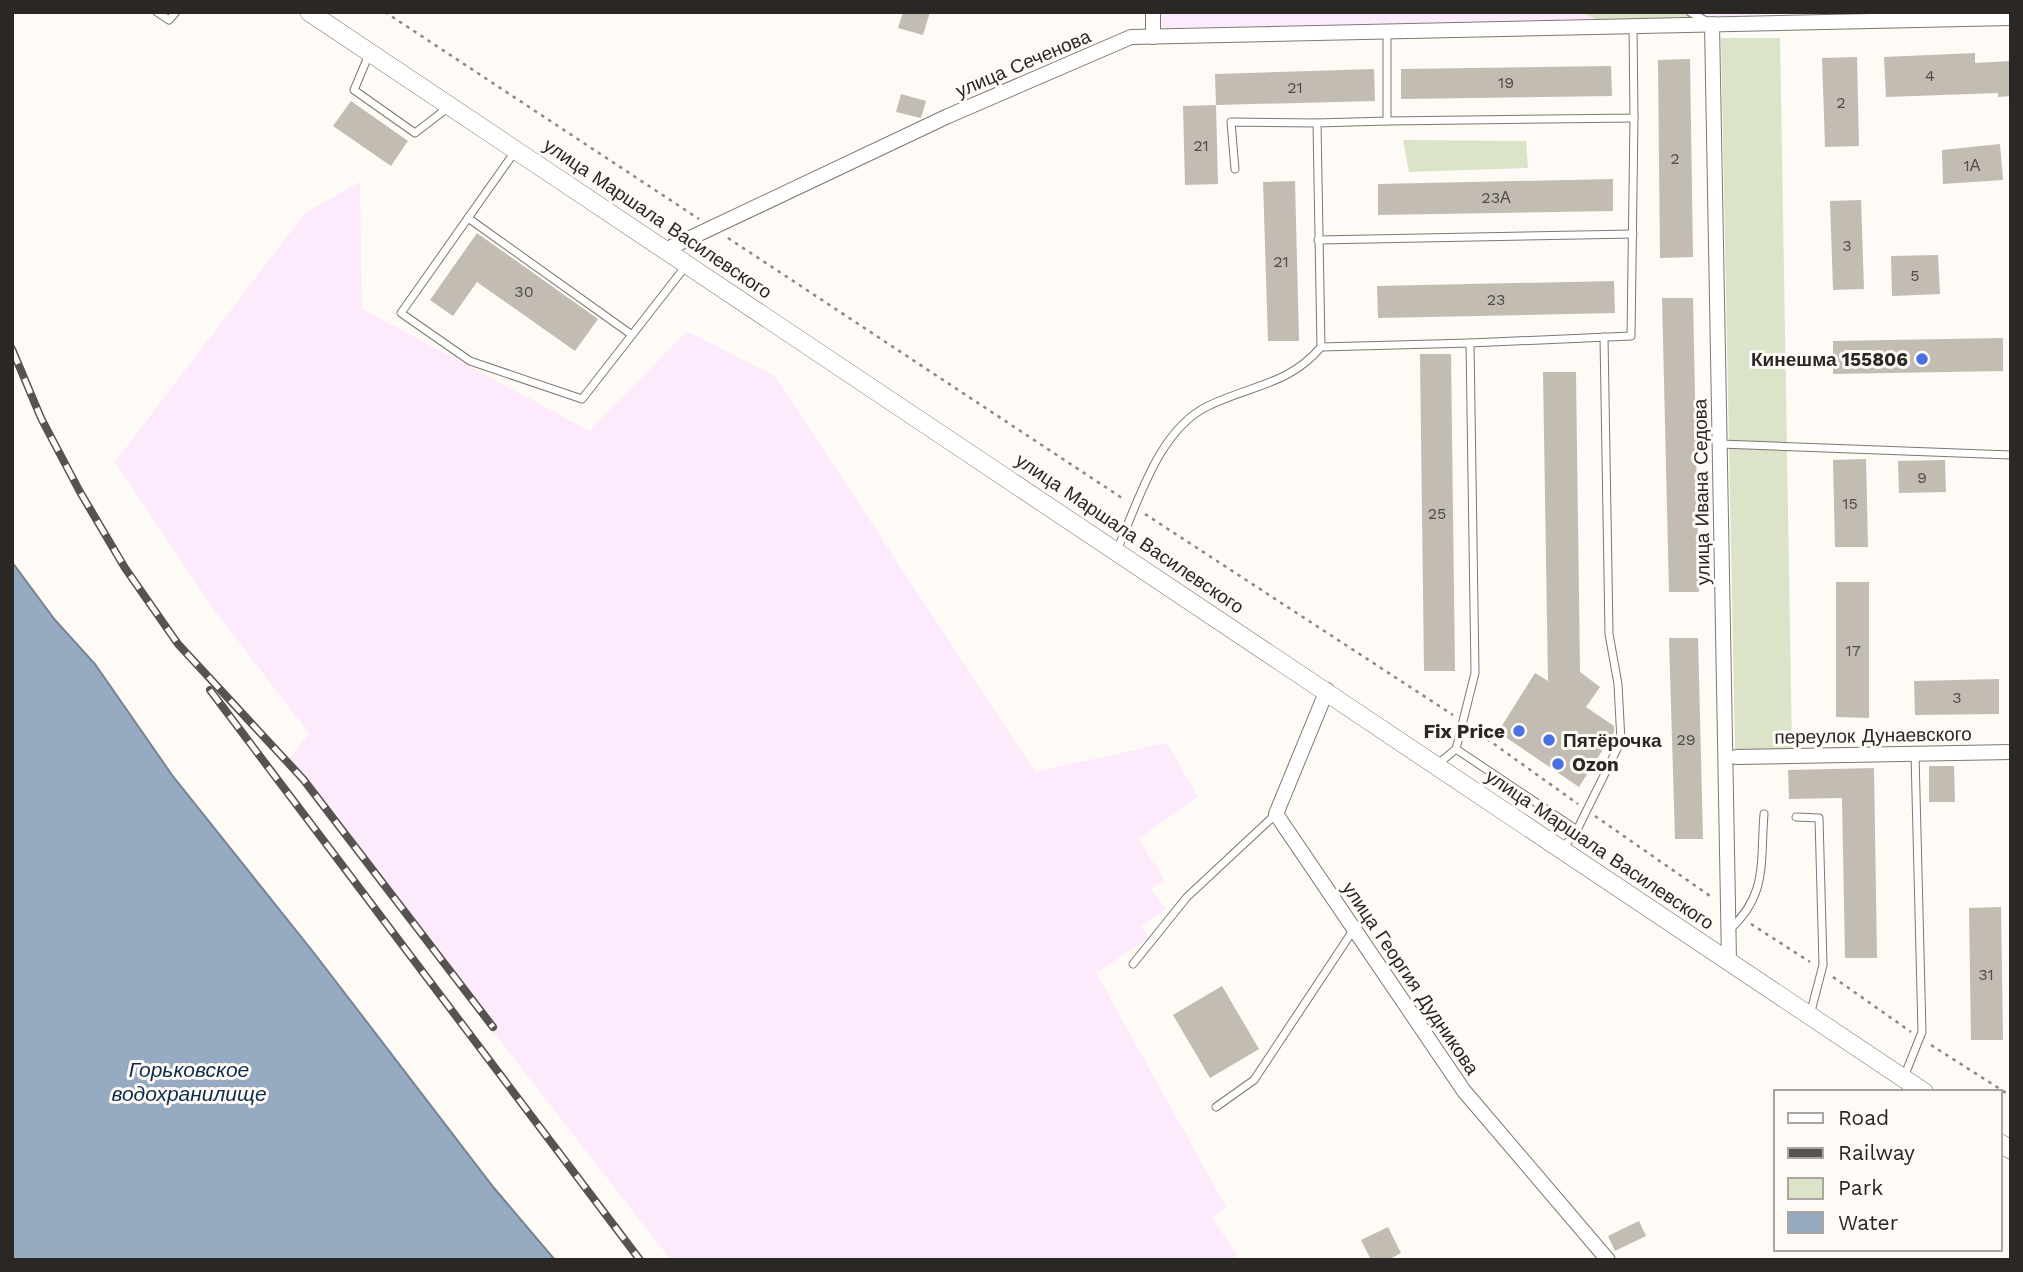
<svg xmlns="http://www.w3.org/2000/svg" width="2023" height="1272" font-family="'Work Sans',sans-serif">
<rect width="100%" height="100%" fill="#fefaf5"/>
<!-- industrial -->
<g fill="#fdeafc">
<path d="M 1161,12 L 1581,12 L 1595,19 L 1162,28 Z"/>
<path d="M 1701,12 L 1842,12 L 1702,17 Z"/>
<path d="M 360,182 L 362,309 L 590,431 L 687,331 L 775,376 L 1035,772 L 1167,743 L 1198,797 L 1138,839 L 1165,880 L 1151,889 L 1166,909 L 1141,926 L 1149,938 L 1096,973 L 1226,1207 L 1212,1218 L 1240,1260 L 671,1260 L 279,757 L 288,762 L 309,733 L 215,611 L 115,462 L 305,213 Z"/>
</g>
<!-- green -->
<g fill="#dbe3c8">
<path d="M 1581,12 L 1696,12 L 1697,18 L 1595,19 Z"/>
<path d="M 1721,38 L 1780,38 L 1792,750 L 1735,750 Z"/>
<path d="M 1403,140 L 1526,141 L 1528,168 L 1409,172 Z"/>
</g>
<!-- water -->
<path fill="#96aac2" stroke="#768393" stroke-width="2" d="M 12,562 L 55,620 L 95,664 L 172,775 L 314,953 L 494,1188 L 555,1260 L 12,1260 Z"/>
<!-- building -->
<g fill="#c2bcb3">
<path d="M 903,12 L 930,12 L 923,35 L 898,28 Z"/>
<path d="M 1975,53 L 1975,63 L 2011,61 L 2011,96 L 1998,97 L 1998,93 L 1886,97 L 1884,57 Z"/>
<path d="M 1857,57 L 1859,146 L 1825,147 L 1822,58 Z"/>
<path d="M 1690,59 L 1693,257 L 1660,258 L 1658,60 Z"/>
<path d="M 1611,66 L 1612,96 L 1401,99 L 1401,69 Z"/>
<path d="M 1374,69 L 1375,101 L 1216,105 L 1215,74 Z"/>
<path d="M 901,94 L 926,101 L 921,118 L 896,112 Z"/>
<path d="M 351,101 L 408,141 L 391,166 L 333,126 Z"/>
<path d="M 1216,105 L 1218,184 L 1185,185 L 1183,106 Z"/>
<path d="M 2000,144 L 2003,180 L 1943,184 L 1942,150 Z"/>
<path d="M 1613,179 L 1613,211 L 1378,215 L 1378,184 Z"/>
<path d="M 1295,181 L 1299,341 L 1268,341 L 1263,182 Z"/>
<path d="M 1861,200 L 1864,289 L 1833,290 L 1830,201 Z"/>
<path d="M 477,233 L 598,319 L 575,351 L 477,282 L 453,316 L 430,300 Z"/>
<path d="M 1938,255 L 1940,294 L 1892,296 L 1891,256 Z"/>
<path d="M 1614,281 L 1615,313 L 1378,318 L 1377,286 Z"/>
<path d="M 1662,298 L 1693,298 L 1699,592 L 1669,592 Z"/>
<path d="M 2003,338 L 2003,371 L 1833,374 L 1833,341 Z"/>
<path d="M 1420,354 L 1451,354 L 1455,671 L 1424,671 Z"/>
<path d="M 1543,372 L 1576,372 L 1580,672 L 1600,687 L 1586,707 L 1614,726 L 1614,732 L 1579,787 L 1498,732 L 1535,673 L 1548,681 Z"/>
<path d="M 1866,459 L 1868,547 L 1835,547 L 1833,460 Z"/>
<path d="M 1945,460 L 1946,492 L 1899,493 L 1898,461 Z"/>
<path d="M 1836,582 L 1869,582 L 1869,718 L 1836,717 Z"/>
<path d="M 1669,638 L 1698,638 L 1703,839 L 1675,839 Z"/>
<path d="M 1999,679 L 1999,714 L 1915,715 L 1914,681 Z"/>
<path d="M 1929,766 L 1954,766 L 1955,802 L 1929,802 Z"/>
<path d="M 1874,768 L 1877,958 L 1845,958 L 1842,798 L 1789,799 L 1788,770 Z"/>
<path d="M 2001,907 L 2003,1040 L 1971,1040 L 1969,908 Z"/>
<path d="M 1222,986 L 1259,1049 L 1210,1078 L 1173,1015 Z"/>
<path d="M 1639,1221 L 1646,1236 L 1615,1251 L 1608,1236 Z"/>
<path d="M 1388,1227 L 1401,1253 L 1388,1260 L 1371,1260 L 1361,1240 Z"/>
</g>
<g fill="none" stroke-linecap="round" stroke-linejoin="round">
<!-- service casing -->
<g stroke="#7e7870" stroke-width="9">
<g id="service">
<path d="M 157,12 L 169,20 L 176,12"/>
<path d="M 1690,12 L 1708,22"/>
<path d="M 1387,32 L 1387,121 L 1317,123 L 1321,347 L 1470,343 L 1475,673 L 1456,749"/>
<path d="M 370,52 L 354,90 L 415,133 L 450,106"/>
<path d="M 1387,121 L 1634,118 L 1633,26"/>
<path d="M 516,150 L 401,313 L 470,361 L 582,399 L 685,267"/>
<path d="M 1235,169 L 1231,122 L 1317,123"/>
<path d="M 468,218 L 632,335"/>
<path d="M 1318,240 L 1633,234"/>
<path d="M 1470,343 L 1631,336 L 1634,118"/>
<path d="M 1720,444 L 2011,455"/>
<path d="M 1117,550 C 1138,503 1158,430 1208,406 C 1251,385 1289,385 1321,347"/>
<path d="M 1438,764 L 1456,749 L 1577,830 L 1563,848"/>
<path d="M 1796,817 L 1819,818 L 1823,965 L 1810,1015"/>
<path d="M 1577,830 L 1621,741 L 1618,684 L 1609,634 L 1604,337"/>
<path d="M 1729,930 C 1768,895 1760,863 1764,814"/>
<path d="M 1133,964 L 1187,897 L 1276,814"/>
<path d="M 1904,1077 L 1922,1032 L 1915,754"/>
<path d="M 1216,1107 L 1254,1080 L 1354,929"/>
</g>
</g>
<!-- minor casing -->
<g stroke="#7e7870" stroke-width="16">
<g id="minor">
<path d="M 1712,24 L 1729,961"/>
<path d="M 1153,37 L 1153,12"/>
<path d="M 667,249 L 948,116 L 1131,37 L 2011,18"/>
<path d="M 1327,690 L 1276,814 L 1464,1091 L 1608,1260"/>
<path d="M 1736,757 L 2011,752"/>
</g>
</g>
<!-- tertiary casing -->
<g stroke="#7e7870" stroke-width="19">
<g id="tertiary">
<path d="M 309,12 L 1924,1092"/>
<path d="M 2000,1143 L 2011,1150"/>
</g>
</g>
<!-- path -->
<g stroke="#8c8884" stroke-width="2.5" stroke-dasharray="3.5 5" stroke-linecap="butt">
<path d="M 385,12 L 699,219"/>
<path d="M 728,238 L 1125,500"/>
<path d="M 1145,514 L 1453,715"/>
<path d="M 1473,729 L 1578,804"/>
<path d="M 1595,816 L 1713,898"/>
<path d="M 1751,924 L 1810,962"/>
<path d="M 1833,977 L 1911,1032"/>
<path d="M 1931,1045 L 2011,1096"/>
</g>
<!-- service -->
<use href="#service" stroke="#fff" stroke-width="7"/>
<!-- minor -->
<use href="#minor" stroke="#fff" stroke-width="14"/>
<!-- tertiary -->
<use href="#tertiary" stroke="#fff" stroke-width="18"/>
<!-- rail casing -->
<g stroke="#565350" stroke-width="8">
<g id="rail">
<path d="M 12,349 L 41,418 L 80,492 L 125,568 L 178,644 L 303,779 L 493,1027"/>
<path d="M 210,690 L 640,1260"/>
</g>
</g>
<!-- rail -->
<use href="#rail" stroke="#fefaf5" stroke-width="5" stroke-dasharray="16" stroke-linecap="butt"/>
</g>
<!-- markers -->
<g fill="#4971e4" stroke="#fefaf5" stroke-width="2.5">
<circle cx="1922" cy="359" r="7"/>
<circle cx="1519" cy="731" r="7"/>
<circle cx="1549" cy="740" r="7"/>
<circle cx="1558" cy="764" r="7"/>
</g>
<g text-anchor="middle" stroke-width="6" stroke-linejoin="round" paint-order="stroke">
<!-- number labels -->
<g font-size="16" fill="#504c48">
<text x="1930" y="81">4</text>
<text x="1506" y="88">19</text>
<text x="1295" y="93">21</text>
<text x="1841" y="108">2</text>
<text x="1201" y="151">21</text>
<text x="1675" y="164">2</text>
<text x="1972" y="171">1А</text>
<text x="1496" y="203">23А</text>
<text x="1847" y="251">3</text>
<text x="1281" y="267">21</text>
<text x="1915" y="281">5</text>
<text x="524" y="297">30</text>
<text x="1496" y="305">23</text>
<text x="1922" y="483">9</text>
<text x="1850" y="509">15</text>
<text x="1437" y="519">25</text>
<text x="1853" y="656">17</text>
<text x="1957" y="703">3</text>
<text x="1686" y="745">29</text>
<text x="1986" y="980">31</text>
</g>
<!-- street labels -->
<g font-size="19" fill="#2a2724" stroke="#fefaf5">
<text transform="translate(1023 63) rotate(-23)" y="7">улица Сеченова</text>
<text transform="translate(658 218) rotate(34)" y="7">улица Маршала Василевского</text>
<text transform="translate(1701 492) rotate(-91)" y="7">улица Ивана Седова</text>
<text transform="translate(1130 533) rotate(34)" y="7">улица Маршала Василевского</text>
<text transform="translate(1873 735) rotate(-1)" y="7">переулок Дунаевского</text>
<text transform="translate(1600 849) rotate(34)" y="7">улица Маршала Василевского</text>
<text transform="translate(1411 978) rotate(56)" y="7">улица Георгия Дудникова</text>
</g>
<!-- poi labels -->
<g font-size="19" font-weight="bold" fill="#2a2724" stroke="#fefaf5" text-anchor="end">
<text x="1908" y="366">Кинешма 155806</text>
<text x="1505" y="738">Fix Price</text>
<text x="1563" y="747" text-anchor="start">Пятёрочка</text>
<text x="1572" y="771" text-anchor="start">Ozon</text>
</g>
<!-- water labels -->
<g font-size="21" font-style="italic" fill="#0d2b4d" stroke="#fefaf5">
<text x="189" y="1077">Горьковское<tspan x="189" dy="24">водохранилище</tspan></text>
</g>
</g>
<!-- border -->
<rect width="2023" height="1272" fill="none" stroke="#2a2724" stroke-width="28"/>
<!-- legend -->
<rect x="1774" y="1090" width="228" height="161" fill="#fefaf5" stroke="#a9a6a1" stroke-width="2"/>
<rect x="1788" y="1113" width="35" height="10" fill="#ffffff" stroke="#a9a6a1" stroke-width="2"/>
<text x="1838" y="1125" font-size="21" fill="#2a2724">Road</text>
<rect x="1788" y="1148" width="35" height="10" fill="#565350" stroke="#a9a6a1" stroke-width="2"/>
<text x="1838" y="1160" font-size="21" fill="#2a2724">Railway</text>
<rect x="1788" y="1178" width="35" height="21" fill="#dbe3c8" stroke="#a9a6a1" stroke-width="2"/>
<text x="1838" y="1195" font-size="21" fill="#2a2724">Park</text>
<rect x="1788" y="1212" width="35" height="21" fill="#96aac2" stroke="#a9a6a1" stroke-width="2"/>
<text x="1838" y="1230" font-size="21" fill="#2a2724">Water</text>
</svg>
